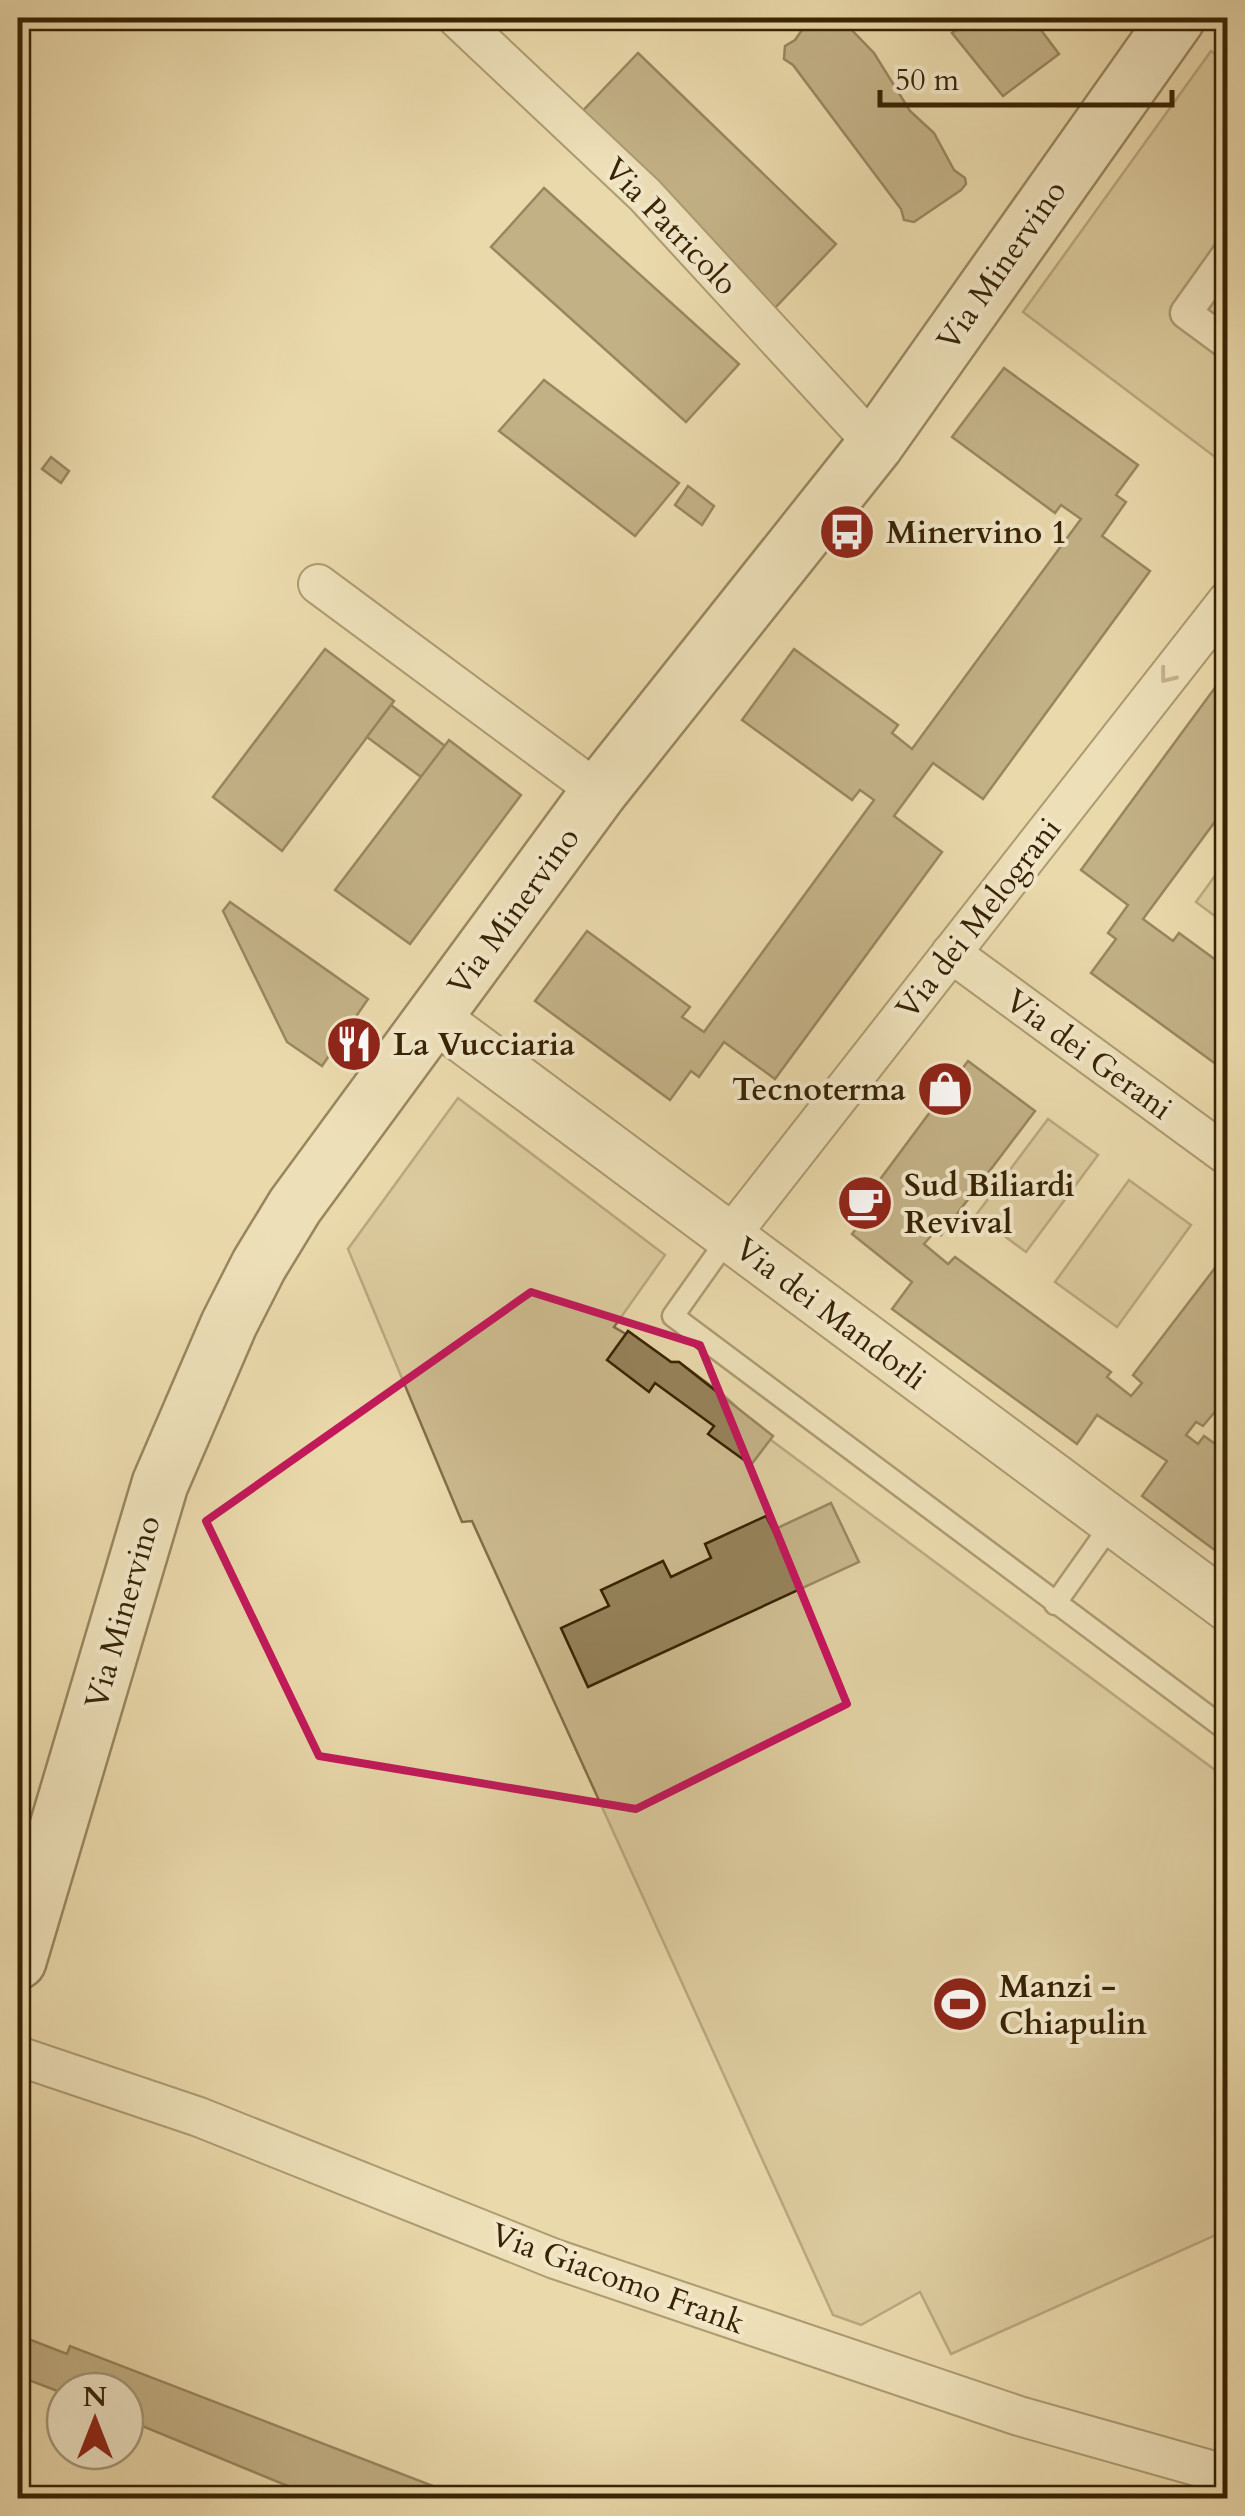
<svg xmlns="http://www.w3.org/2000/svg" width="1245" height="2516" font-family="Cardo,serif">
<rect width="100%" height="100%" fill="#ead9ab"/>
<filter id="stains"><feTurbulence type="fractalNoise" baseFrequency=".002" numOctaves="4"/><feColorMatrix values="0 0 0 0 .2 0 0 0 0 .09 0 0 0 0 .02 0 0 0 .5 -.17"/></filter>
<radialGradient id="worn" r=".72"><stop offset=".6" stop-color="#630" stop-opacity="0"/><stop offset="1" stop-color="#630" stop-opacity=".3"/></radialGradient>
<!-- green -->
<g fill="#ccba8e" stroke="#826e48" stroke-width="2.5">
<path d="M 1211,51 L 1227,63 L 1227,466 L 1023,312 Z"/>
<path d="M 1227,859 L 1227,925 L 1196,902 Z"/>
<path d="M 458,1098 L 665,1255 L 614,1327 L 626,1334 L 628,1331 L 671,1362 L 679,1362 L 727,1398 L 771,1440 L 1227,1779 L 1227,2230 L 951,2354 L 920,2292 L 861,2325 L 833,2315 L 472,1521 L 462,1522 L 348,1249 Z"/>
<path d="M 1048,1119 L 1098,1155 L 1026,1252 L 976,1215 Z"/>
<path d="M 1129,1180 L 1191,1225 L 1117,1327 L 1055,1282 Z"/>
</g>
<!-- building -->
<g fill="#95825a" stroke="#382303" stroke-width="2.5">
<path d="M 824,18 L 845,18 L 845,23 L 874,53 L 910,111 L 934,133 L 954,170 L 965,178 L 966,184 L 961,190 L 914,222 L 904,220 L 901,209 L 793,65 L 784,59 L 785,46 L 795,40 L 804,27 L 818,23 Z"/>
<path d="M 954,18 L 1032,18 L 1059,54 L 1003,96 L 952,33 L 961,27 Z"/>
<path d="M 638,53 L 836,244 L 773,310 L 574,120 Z"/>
<path d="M 544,188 L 739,364 L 686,422 L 491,247 Z"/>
<path d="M 1004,368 L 1138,465 L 1116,495 L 1126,502 L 1102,536 L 1150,571 L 983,799 L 933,763 L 894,816 L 942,852 L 775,1079 L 724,1042 L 699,1077 L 691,1071 L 670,1100 L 535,1001 L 587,931 L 690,1007 L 682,1017 L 704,1032 L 874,800 L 860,790 L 852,800 L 742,720 L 794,649 L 898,725 L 892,733 L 912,749 L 1081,519 L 1061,505 L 1055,513 L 952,437 Z"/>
<path d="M 544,380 L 679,483 L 635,536 L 499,431 Z"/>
<path d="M 51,457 L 69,471 L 61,483 L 42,469 Z"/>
<path d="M 688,486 L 714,506 L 702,525 L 675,505 Z"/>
<path d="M 325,649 L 394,701 L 282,851 L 213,797 Z"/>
<path d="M 1228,670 L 1228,804 L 1143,919 L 1173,941 L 1179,933 L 1228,969 L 1228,1065 L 1224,1070 L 1091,973 L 1116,939 L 1108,933 L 1128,905 L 1081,870 Z"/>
<path d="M 391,705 L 445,746 L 421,777 L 367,737 Z"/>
<path d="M 449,740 L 521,795 L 410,944 L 335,890 Z"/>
<path d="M 230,902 L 368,999 L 322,1066 L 287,1042 L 223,911 Z"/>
<path d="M 968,1061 L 1035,1111 L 941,1235 L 936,1230 L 924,1244 L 948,1264 L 955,1257 L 1111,1372 L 1107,1377 L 1131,1396 L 1142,1383 L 1133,1375 L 1228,1251 L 1228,1396 L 1203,1426 L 1196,1422 L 1186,1435 L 1198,1444 L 1204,1436 L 1228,1453 L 1228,1560 L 1142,1496 L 1167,1461 L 1097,1415 L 1077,1444 L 892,1309 L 912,1282 L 852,1234 L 871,1209 L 864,1201 Z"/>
<path d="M 628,1331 L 671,1362 L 679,1362 L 773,1436 L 751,1465 L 708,1434 L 714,1426 L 655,1383 L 649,1392 L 607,1360 Z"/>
<path d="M 831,1503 L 859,1562 L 588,1687 L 561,1628 L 609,1606 L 601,1590 L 663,1561 L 671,1577 L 711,1558 L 705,1544 L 766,1516 L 773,1530 Z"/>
<path d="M 18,2335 L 67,2354 L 70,2346 L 464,2498 L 317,2498 L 125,2419 L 125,2391 L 65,2391 L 65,2394 L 18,2376 Z"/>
</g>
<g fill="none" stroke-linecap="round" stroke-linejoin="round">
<!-- service casing -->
<g stroke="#64502d" stroke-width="25">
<g id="service">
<path d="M 729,1237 L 673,1316 L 1228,1731"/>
<path d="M 1055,1604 L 1113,1522"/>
</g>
</g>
<!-- pedestrian casing -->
<g stroke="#64502d" stroke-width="35">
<path id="pedestrian" d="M 1228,254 L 1186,313 L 1228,344"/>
</g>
<!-- minor casing -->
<g stroke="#64502d" stroke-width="42">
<g id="minor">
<path d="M 457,18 L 645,195 L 875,445"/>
<path d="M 318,584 L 599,792"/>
<path d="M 951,953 L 1228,1156"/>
<path d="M 729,1237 L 1228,600"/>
<path d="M 18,2056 L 199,2117 L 555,2259 L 1019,2416 L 1228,2475"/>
</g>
</g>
<!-- tertiary casing -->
<g stroke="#64502d" stroke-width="52">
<path id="tertiary" d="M 435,1018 L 1228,1607"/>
</g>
<!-- secondary casing -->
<g stroke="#382303" stroke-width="60">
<path id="secondary" d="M 18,1961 L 160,1484 L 229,1324 L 259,1265 L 295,1206 L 599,792 L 875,445 L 1177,18"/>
</g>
<!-- service -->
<use href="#service" stroke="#f1e6c8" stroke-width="20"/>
<!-- pedestrian -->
<use href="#pedestrian" stroke="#f1e6c8" stroke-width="30"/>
<!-- minor -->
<use href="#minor" stroke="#f1e6c8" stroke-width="38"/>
<!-- tertiary -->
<use href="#tertiary" stroke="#f1e6c8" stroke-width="48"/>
<!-- secondary -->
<use href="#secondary" stroke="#f1e6c8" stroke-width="55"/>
</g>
<!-- one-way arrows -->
<defs><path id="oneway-chevron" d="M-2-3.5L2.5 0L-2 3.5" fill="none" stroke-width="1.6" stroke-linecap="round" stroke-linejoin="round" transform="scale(2.5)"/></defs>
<use stroke="#948466" href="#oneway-chevron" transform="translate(1167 676) rotate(128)"/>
<!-- marked area -->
<path d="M0 0H1245V2516H0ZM 531,1292 L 700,1345 L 847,1704 L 636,1809 L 319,1756 L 206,1521 Z" fill="#ead9ab" fill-opacity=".55" fill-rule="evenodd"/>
<path fill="none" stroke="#c2185b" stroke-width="8" stroke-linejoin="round" d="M 531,1292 L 700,1345 L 847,1704 L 636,1809 L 319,1756 L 206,1521 Z"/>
<!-- icons -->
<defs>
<g id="bus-disc" transform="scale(2.875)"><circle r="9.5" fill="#8f2418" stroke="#f1e6c8"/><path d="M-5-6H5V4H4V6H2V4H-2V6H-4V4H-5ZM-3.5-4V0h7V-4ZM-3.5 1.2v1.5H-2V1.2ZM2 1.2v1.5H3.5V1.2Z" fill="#fff"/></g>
<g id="restaurant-disc" transform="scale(2.875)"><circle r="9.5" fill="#8f2418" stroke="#f1e6c8"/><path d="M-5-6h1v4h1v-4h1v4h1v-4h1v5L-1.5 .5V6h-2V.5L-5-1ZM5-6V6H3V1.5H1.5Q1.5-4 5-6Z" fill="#fff"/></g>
<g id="shop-disc" transform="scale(2.875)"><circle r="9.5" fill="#8f2418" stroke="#f1e6c8"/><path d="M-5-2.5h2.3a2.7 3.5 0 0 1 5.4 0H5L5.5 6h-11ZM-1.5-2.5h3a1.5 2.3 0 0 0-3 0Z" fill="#fff"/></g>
<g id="cafe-disc" transform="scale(2.875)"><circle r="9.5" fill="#8f2418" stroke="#f1e6c8"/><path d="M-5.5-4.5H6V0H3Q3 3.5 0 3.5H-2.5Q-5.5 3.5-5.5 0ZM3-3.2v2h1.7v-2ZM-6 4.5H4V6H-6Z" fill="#fff"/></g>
<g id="stadium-disc" transform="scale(2.875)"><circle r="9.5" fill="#8f2418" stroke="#f1e6c8"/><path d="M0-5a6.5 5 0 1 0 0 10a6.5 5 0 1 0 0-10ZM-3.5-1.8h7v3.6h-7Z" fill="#fff"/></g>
</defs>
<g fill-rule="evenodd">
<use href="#bus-disc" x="847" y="532"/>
<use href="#restaurant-disc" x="354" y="1044"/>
<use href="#shop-disc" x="945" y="1089"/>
<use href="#cafe-disc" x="865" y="1203"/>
<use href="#stadium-disc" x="960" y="2004"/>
</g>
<g text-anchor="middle" stroke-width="8" stroke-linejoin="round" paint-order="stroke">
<!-- street labels -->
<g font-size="32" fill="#382303" stroke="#f1e6c8">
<text transform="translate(671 226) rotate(46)" y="11">Via Patricolo</text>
<text transform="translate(1001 265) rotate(-55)" y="11">Via Minervino</text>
<text transform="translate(513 911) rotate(-54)" y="11">Via Minervino</text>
<text transform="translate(978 918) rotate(-52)" y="11">Via dei Melograni</text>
<text transform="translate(1089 1054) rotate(36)" y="11">Via dei Gerani</text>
<text transform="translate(831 1313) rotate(37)" y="11">Via dei Mandorli</text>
<text transform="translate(122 1612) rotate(-74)" y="11">Via Minervino</text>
<text transform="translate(618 2278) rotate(20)" y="11">Via Giacomo Frank</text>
</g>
<!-- poi labels -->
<g font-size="32" font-weight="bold" fill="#382303" stroke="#f1e6c8" text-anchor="start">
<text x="886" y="543">Minervino 1</text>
<text x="393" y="1055">La Vucciaria</text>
<text x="906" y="1100" text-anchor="end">Tecnoterma</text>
<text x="904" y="1196">Sud Biliardi<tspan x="904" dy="37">Revival</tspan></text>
<text x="999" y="1997">Manzi -<tspan x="999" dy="37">Chiapulin</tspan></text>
</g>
</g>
<!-- margin -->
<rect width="1245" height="2516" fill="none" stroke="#ead9ab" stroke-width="60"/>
<rect x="20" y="20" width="1205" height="2476" fill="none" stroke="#382303" stroke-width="5"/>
<rect x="30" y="30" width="1185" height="2456" fill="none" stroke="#382303" stroke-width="2.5"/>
<!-- north arrow -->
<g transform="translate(95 2421)"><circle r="48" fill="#f1e6c8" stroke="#a79879" stroke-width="2.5"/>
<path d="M0-8L18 38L0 25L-18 38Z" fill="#8f2418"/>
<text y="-15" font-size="28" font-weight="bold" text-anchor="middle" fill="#382303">N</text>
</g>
<!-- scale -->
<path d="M880 90v15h292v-15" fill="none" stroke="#382303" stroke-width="5"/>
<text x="895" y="90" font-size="30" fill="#382303" stroke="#f1e6c8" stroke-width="8" paint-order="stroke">50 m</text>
<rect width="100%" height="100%" filter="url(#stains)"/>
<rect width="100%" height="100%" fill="url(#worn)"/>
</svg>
